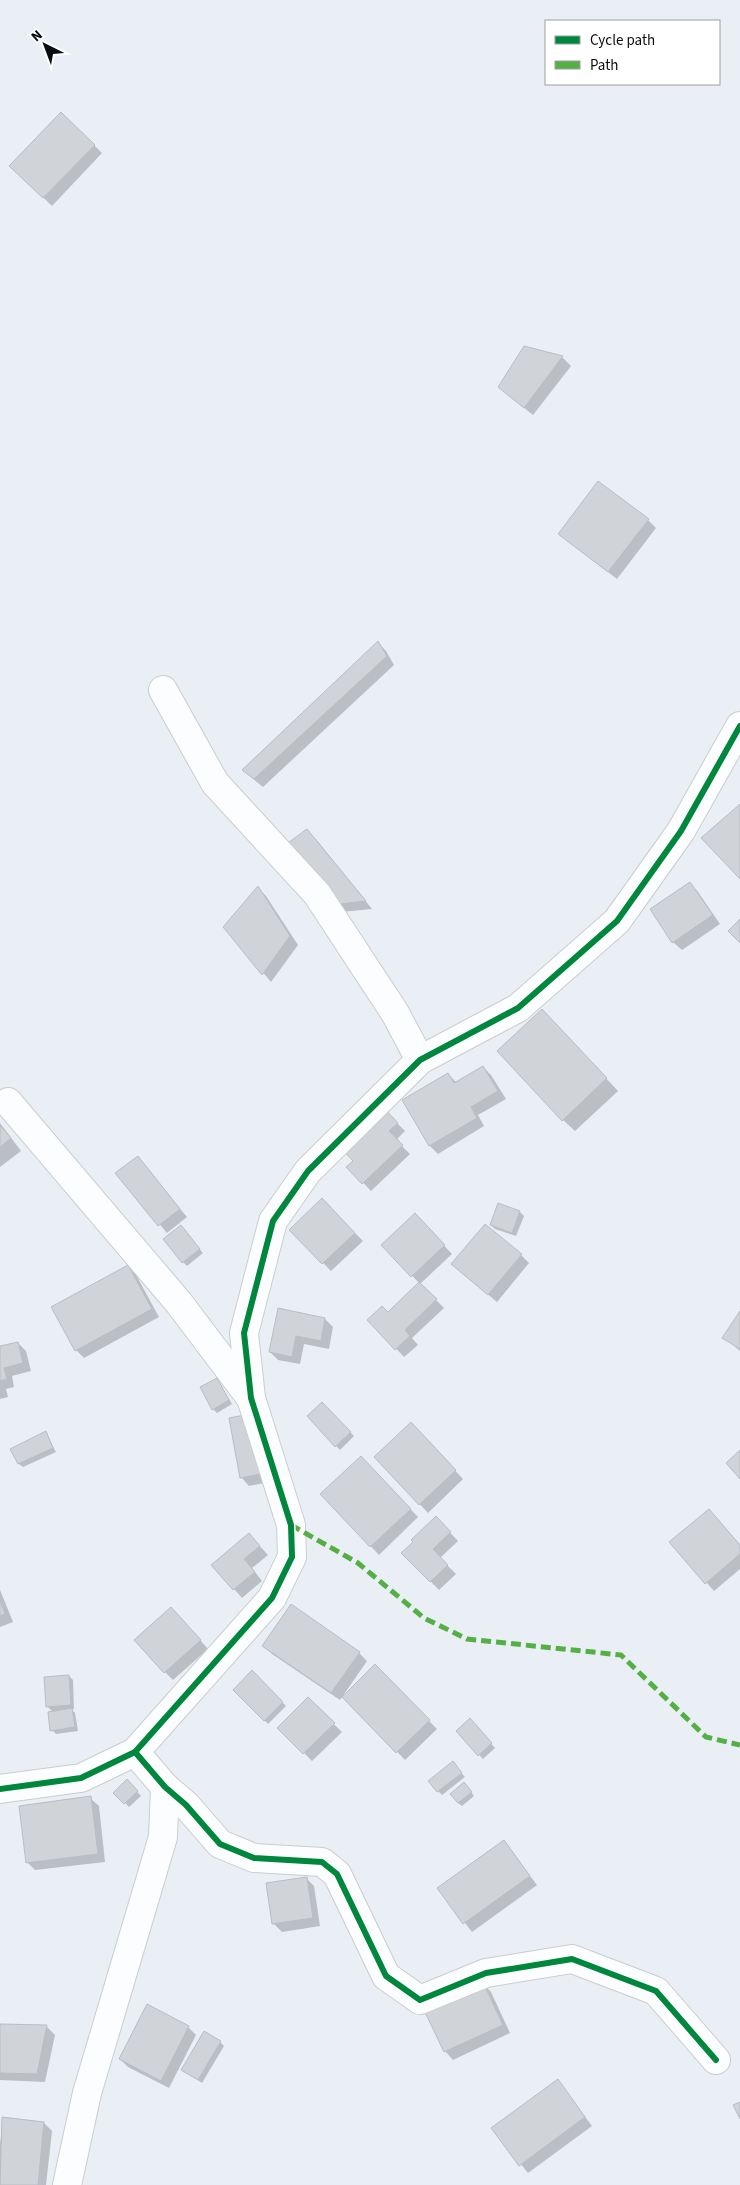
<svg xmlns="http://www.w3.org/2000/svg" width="740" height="2185" font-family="'Source Sans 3',sans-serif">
<rect width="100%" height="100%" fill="#eaeff5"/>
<!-- shadow -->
<g fill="#0003">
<path d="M 61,113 L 102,153 L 52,206 L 11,166 Z"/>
<path d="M 524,347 L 563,358 L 571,366 L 533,415 L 508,395 Z"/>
<path d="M 648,520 L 656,528 L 617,579 L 559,534 Z"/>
<path d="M 378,643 L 386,651 L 394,665 L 263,787 L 252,778 L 244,770 Z"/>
<path d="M 315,838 L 372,909 L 341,912 Z"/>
<path d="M 690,883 L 698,892 L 720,924 L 682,950 L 673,942 Z"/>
<path d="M 258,888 L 266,896 L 298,945 L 271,982 L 224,927 Z"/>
<path d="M 554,1023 L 618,1091 L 575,1131 L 563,1120 Z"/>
<path d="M 483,1067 L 491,1075 L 506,1099 L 478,1115 L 484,1126 L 438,1154 L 430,1146 L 404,1100 L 448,1074 L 457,1083 Z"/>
<path d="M 383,1109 L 405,1131 L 396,1140 L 410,1154 L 371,1191 L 348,1167 L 355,1161 Z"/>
<path d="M 0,1123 L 21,1151 L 0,1167 Z"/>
<path d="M 137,1157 L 187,1217 L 167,1233 L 117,1174 Z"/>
<path d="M 322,1200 L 363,1241 L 331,1271 L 291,1230 Z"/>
<path d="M 499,1205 L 520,1212 L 524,1216 L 516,1236 L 495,1229 L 491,1225 Z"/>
<path d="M 415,1215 L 452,1254 L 420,1284 L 444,1308 L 412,1338 L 418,1345 L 404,1357 L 369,1320 L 388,1313 L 420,1284 L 383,1245 Z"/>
<path d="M 184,1231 L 203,1253 L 187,1266 L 183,1262 Z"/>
<path d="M 521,1255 L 529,1263 L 497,1302 L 461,1272 Z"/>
<path d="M 128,1267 L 136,1275 L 159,1317 L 84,1358 L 76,1350 Z"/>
<path d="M 279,1309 L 325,1319 L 333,1327 L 329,1349 L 304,1344 L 300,1364 L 278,1360 L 270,1352 Z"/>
<path d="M 740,1313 L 740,1351 L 724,1337 Z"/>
<path d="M 18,1343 L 26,1351 L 31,1371 L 12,1376 L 14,1387 L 6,1389 L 8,1397 L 0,1399 L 0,1347 Z"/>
<path d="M 217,1379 L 232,1404 L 217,1413 L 213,1409 Z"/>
<path d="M 322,1403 L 354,1436 L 340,1450 L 308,1417 Z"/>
<path d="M 250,1415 L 269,1482 L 249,1486 L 241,1477 Z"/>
<path d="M 419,1432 L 463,1479 L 428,1513 L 376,1457 Z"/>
<path d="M 46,1433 L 56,1452 L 23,1467 L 19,1464 Z"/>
<path d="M 361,1458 L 418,1517 L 379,1555 L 322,1494 Z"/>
<path d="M 709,1510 L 740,1545 L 740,1569 L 714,1591 L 671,1542 Z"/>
<path d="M 436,1518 L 458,1541 L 440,1558 L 456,1574 L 439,1590 L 403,1553 Z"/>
<path d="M 257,1543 L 268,1555 L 252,1568 L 262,1581 L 242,1598 L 213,1565 Z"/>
<path d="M 0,1590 L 13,1622 L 0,1627 Z"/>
<path d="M 179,1616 L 208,1649 L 173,1680 L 165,1672 Z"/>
<path d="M 264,1645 L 359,1653 L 367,1661 L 340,1700 L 272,1654 Z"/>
<path d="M 375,1666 L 437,1729 L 405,1760 L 344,1697 Z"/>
<path d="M 252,1672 L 286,1706 L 268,1724 L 235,1690 Z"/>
<path d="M 69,1676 L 73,1680 L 74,1709 L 71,1709 L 75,1713 L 78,1731 L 56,1734 L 52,1730 L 53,1712 L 47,1706 Z"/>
<path d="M 308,1699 L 342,1732 L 312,1761 L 279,1728 Z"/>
<path d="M 470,1720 L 495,1748 L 483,1759 L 458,1731 Z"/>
<path d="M 456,1767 L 465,1777 L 442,1795 L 438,1791 Z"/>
<path d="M 127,1781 L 141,1796 L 129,1807 L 115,1793 Z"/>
<path d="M 468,1788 L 474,1796 L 462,1806 L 458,1803 Z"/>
<path d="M 90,1798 L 99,1806 L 105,1862 L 35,1870 L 27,1862 Z"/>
<path d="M 504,1842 L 537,1885 L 472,1932 L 438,1888 Z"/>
<path d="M 306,1878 L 314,1886 L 320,1926 L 282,1932 L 273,1923 Z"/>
<path d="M 483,1984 L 491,1992 L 510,2033 L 453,2060 L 445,2051 Z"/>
<path d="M 0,2025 L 47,2027 L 55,2035 L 45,2082 L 0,2080 Z"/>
<path d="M 188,2027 L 196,2035 L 169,2088 L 128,2067 L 120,2059 Z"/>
<path d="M 220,2042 L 224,2046 L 202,2083 L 183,2070 Z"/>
<path d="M 558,2081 L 592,2126 L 528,2173 L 493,2129 Z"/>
<path d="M 3,2119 L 44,2123 L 52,2131 L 46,2185 L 0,2185 L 0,2144 Z"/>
</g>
<!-- building -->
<g fill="#d0d4d8" stroke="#babdc1">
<path d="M 61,112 L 95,145 L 43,198 L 9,166 Z"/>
<path d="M 524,346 L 563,356 L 524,408 L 498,387 Z"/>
<path d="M 598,481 L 649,519 L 608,572 L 558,534 Z"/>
<path d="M 378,641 L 387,656 L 254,779 L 242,770 Z"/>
<path d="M 740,804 L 740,879 L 701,838 Z"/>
<path d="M 307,829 L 366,901 L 332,905 L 284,846 Z"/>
<path d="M 690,882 L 713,915 L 672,943 L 650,909 Z"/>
<path d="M 258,886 L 290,936 L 262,975 L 223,927 Z"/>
<path d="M 740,919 L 740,943 L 728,931 Z"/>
<path d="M 542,1009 L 607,1078 L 562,1121 L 497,1051 Z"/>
<path d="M 483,1066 L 498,1091 L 471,1107 L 477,1118 L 429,1146 L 402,1100 L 448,1073 L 454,1083 Z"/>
<path d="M 383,1107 L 398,1123 L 389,1131 L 403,1145 L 362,1184 L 346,1167 L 353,1161 L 340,1147 Z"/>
<path d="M 0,1125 L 11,1138 L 0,1147 Z"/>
<path d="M 138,1156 L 180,1209 L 158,1226 L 115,1173 Z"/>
<path d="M 322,1198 L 355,1233 L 322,1264 L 289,1230 Z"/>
<path d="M 498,1203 L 520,1211 L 512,1233 L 490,1225 Z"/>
<path d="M 415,1213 L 445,1245 L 411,1277 L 381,1245 Z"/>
<path d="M 485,1224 L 522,1254 L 488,1295 L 451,1264 Z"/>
<path d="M 181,1225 L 200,1249 L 182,1263 L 163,1239 Z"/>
<path d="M 128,1265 L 152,1309 L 75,1351 L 51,1307 Z"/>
<path d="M 419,1282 L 437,1299 L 405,1330 L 410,1336 L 395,1350 L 367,1320 L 382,1306 L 388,1312 Z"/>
<path d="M 278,1308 L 325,1318 L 321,1341 L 296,1336 L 292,1357 L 269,1352 Z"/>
<path d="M 740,1311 L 740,1349 L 722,1338 Z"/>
<path d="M 18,1342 L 23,1363 L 4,1368 L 7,1379 L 0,1381 L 0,1346 Z"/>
<path d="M 217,1378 L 229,1400 L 212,1410 L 200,1387 Z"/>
<path d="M 322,1402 L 351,1432 L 335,1447 L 307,1416 Z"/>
<path d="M 250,1414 L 261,1474 L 240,1478 L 229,1418 Z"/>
<path d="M 411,1422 L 456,1470 L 419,1505 L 374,1457 Z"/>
<path d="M 46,1431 L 53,1448 L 18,1464 L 10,1449 Z"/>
<path d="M 740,1450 L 740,1479 L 726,1463 Z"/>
<path d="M 361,1456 L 411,1509 L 370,1547 L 320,1494 Z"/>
<path d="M 709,1509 L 740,1545 L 740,1554 L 705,1584 L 669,1542 Z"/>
<path d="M 436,1516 L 451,1532 L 433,1549 L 448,1565 L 430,1582 L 401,1553 L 413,1542 L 411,1540 Z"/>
<path d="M 249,1533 L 260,1546 L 244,1559 L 255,1572 L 233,1590 L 211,1565 Z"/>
<path d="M 0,1600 L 5,1614 L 0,1616 Z"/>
<path d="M 291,1604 L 360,1652 L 331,1693 L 262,1646 Z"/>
<path d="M 171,1607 L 201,1640 L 164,1673 L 134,1640 Z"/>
<path d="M 375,1664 L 430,1720 L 396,1753 L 342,1697 Z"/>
<path d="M 252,1670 L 283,1702 L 264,1721 L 233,1690 Z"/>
<path d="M 69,1675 L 71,1705 L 46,1707 L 44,1677 Z"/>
<path d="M 308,1697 L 335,1723 L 303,1754 L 277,1728 Z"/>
<path d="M 72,1708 L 75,1727 L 50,1731 L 48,1712 Z"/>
<path d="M 470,1718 L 492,1743 L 478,1756 L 456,1731 Z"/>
<path d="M 453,1761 L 462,1773 L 437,1792 L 428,1781 Z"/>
<path d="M 127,1779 L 138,1791 L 124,1804 L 113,1793 Z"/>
<path d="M 464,1782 L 472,1792 L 458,1803 L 450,1794 Z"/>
<path d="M 91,1796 L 98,1854 L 26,1863 L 19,1806 Z"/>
<path d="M 504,1840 L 530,1876 L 463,1924 L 437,1888 Z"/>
<path d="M 307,1877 L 313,1918 L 272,1924 L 266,1883 Z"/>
<path d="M 483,1982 L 503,2025 L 444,2052 L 424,2010 Z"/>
<path d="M 147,2004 L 189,2026 L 161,2081 L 119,2059 Z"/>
<path d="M 0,2024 L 47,2025 L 37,2074 L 0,2073 Z"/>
<path d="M 204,2031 L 221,2041 L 198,2080 L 181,2070 Z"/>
<path d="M 558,2079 L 585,2117 L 519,2166 L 491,2128 Z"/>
<path d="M 740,2102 L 740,2119 L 733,2105 Z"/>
<path d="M 2,2117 L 44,2122 L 38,2185 L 0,2185 Z"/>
</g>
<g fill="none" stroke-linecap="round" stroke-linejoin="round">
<!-- minor casing -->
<g stroke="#c9cdd1" stroke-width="30">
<g id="minor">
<path d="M 163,690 L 215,783 L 317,894 L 395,1013 L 420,1060"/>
<path d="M 8,1102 L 179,1303 L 250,1397"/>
<path d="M 135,1752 L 165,1787 L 186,1805 L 220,1844 L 254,1858 L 322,1862 L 337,1874 L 386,1976 L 420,2000 L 486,1973 L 572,1959 L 656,1991 L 716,2060"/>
<path d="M 0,1789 L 81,1778 L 135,1752 L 272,1598 L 292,1557 L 291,1525 L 251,1398 L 244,1333 L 273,1221 L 308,1171 L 420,1060 L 518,1008 L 617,921 L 681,831 L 740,726"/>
<path d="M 67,2185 L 87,2093 L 163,1837 L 165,1787"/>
</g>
</g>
<!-- minor -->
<use href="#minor" stroke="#fcfdfe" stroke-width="28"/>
<!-- quiet -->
<path stroke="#54b044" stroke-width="5" stroke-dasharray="10 5" stroke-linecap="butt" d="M 291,1525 L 358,1563 L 424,1618 L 467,1639 L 621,1655 L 706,1737 L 740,1745"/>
<!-- cycleway casing -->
<g stroke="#fff" stroke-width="9">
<g id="cycleway">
<path d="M 135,1752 L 165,1787 L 186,1805 L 220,1844 L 254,1858 L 322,1862 L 337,1874 L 386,1976 L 420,2000 L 486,1973 L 572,1959 L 656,1991 L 716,2060"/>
<path d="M 0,1789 L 81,1778 L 135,1752 L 272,1598 L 292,1557 L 291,1525 L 251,1398 L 244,1333 L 273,1221 L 308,1171 L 420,1060 L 518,1008 L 617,921 L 681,831 L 740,726"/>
</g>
</g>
<!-- cycleway -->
<use href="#cycleway" stroke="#00873e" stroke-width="6"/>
</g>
<!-- legend -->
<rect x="545" y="20" width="175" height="65" fill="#ffffff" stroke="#9d9e9f"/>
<rect x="555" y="36" width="25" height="8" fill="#00873e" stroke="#9d9e9f"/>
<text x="590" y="45" font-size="15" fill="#090c0f">Cycle path</text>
<rect x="555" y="61" width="25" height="8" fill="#54b044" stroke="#9d9e9f"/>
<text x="590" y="70" font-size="15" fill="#090c0f">Path</text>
<!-- north arrow -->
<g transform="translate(45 45) rotate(318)" stroke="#ffffff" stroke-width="4" paint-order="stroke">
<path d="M0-4L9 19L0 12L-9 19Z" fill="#090c0f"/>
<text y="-8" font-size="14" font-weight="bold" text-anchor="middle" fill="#090c0f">N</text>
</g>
</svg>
